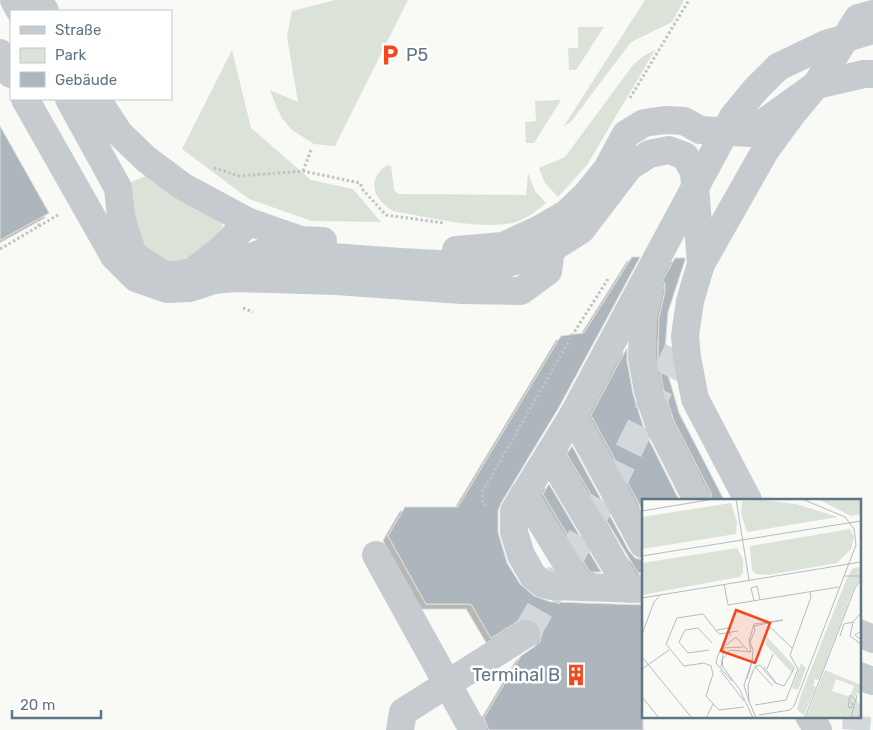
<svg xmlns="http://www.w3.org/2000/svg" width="873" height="730" font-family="Rubik,sans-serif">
<defs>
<filter id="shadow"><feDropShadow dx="-4.5" dy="4.5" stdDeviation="0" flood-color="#0004"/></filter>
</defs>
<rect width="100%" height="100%" fill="#f9f9f6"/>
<!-- green -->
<g fill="#dbe2d7">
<path d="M 335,0 L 408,0 L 335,146 L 314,144 L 292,130 L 282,118 L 276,106 L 270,90 L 298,102 L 287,37 L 292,11 Z"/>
<path d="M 645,0 L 684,0 L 672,22 L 631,42 L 570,123 L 564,126 Z"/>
<path d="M 578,27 L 604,27 L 576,70 L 569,70 L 568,48 L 578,48 Z"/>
<path d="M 232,50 L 251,128 L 311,180 L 353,189 L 381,222 L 312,221 L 249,199 L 182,149 Z"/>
<path d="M 655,50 L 587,165 L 558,197 L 545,183 L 539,168 L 565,157 L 633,65 L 642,57 Z"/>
<path d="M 561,100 L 534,143 L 526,143 L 525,122 L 536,121 L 535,101 Z"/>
<path d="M 387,165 L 391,166 L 394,190 L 399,194 L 526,195 L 528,173 L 535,191 L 546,203 C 537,211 527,218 516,222 C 484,231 427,217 393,211 C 373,199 366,180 387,165 Z"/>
<path d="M 146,176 L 221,220 L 223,227 C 201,251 200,256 167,264 L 142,246 L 126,184 Z"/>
</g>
<!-- building -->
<g fill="#acb6bc" stroke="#dbdbd9" filter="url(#shadow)">
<path d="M 0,126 L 49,213 L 0,240 Z"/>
<path d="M 632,257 L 640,257 L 559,407 L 501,503 L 498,511 L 498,532 L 507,563 L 520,584 L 534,596 L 551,602 L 643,605 L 643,730 L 489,730 L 484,718 L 521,656 L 534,647 L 540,642 L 542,634 L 539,625 L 547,613 L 533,620 L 526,618 L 518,621 L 491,638 L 471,604 L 426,604 L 388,536 L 405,507 L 458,507 L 561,336 L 584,333 Z"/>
<path d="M 675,258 L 685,258 L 685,260 L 668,312 L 664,361 L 679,413 L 724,500 L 712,500 L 711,493 L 674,421 L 663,387 L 658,357 L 659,318 L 665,292 L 665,284 L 663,280 Z"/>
<path d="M 627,348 L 627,361 L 633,394 L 645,432 L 679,500 L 643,500 L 643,511 L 591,415 Z"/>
<path d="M 572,446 L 629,551 L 635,558 L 643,560 L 643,573 L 638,573 L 567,454 Z"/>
<path d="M 549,484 L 601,572 L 590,572 L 543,494 Z"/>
</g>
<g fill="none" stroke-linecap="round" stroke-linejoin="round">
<!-- minor-tunnel -->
<g stroke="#d3d8da" stroke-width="28" stroke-dasharray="28 14" stroke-linecap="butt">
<path d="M 526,634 L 611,486 L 685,336"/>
<path d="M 856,730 L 857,716"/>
</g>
<!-- path -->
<g stroke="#c0c3c5" stroke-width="3" stroke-dasharray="2.5 2.5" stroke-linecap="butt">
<path d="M 630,98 L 689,0"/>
<path d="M 214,168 L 239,176 L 303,171 L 360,183 L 363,190 L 386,215 L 444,223"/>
<path d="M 303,171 L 311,150"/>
<path d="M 39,226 L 39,219"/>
<path d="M 0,249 L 58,215"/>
<path d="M 243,308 L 253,312"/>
<path d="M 486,506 L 482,500 L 483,491 L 573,334 L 608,279"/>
</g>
<!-- minor -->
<g stroke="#c6cbcf" stroke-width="28">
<path d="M 14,0 L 20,11"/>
<path d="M 38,0 L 45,11"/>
<path d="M 0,53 L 11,74"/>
<path d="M 25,99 L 114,256 L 136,278 L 167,289 L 190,288 L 214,280 L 237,261 L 259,254 L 291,254 L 400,262 L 497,267 L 551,249 L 581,230 L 629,167 L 649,154 L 669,150 L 685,156 L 694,172 L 701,264"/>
<path d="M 69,99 L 118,188 L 121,217 L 133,255 L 166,276 L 192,272 L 219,251 L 249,222"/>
<path d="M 97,99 L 119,133 L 146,159 L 182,186 L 249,222 L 301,240 L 323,241"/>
<path d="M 456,250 L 503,246 L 538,230 L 567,213 L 586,195 L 607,169 L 626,134 L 644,123 L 665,120 L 684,121 L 700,130 L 749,133 L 816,85 L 864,74 L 873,74"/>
<path d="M 214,280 L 234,278 L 336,281 L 462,290 L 521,291 L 548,271 L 551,249"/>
<path d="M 650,288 L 643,316 L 642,358 L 648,391 L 660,427 L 697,500"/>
<path d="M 573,415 L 643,544"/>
<path d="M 549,454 L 629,589"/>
<path d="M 524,494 L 581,587"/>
<path d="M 748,500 L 695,399 L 687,357 L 685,336 L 690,301 L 701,264 L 765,151 L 792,114 L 816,85 L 858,18 L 873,14"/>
<path d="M 376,555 L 473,730"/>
<path d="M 643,589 L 552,586 L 543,584 L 533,576 L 521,555 L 514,532 L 514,511 L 573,415 L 657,258"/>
<path d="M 859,633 L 873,639"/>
<path d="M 859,676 L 873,681"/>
<path d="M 809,716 L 818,730"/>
<path d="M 400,730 L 403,712 L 526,634"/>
</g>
<!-- minor-bridge -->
<path stroke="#c6cbcf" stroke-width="28" d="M 657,258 L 733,117 L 756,89 L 778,67 L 826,44 L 873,30"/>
</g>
<!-- icons -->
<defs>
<g id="parking-bare" transform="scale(1.725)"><path d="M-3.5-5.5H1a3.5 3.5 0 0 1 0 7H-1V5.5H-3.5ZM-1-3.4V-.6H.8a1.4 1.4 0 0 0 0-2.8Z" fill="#f3471c" stroke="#fff" stroke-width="2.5" paint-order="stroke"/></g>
<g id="building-bare" transform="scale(1.725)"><path d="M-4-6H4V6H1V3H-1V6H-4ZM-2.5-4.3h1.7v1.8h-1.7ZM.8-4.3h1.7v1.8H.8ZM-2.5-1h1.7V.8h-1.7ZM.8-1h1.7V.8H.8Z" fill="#f3471c" stroke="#fff" stroke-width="2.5" paint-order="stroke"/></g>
</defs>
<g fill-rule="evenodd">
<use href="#parking-bare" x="390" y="55"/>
<use href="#building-bare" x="576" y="675"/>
</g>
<g text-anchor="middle" stroke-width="5" stroke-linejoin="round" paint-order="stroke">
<!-- poi labels -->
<g font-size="18" fill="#617684" stroke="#fff" text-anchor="start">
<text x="406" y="61">P5</text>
<text x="560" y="681" text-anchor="end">Terminal B</text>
</g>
</g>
<!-- overview -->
<g transform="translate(642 499)">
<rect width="219" height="219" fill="#f9f9f6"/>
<path d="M 176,0 L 219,0 L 219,15 L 209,17 ZM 120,1 L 154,5 L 196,18 L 105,33 L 99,15 L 100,2 ZM 89,4 L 95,23 L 94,35 L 0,50 L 0,18 ZM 208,30 L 212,38 L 209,50 L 195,64 L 126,76 L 114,75 L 110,71 L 108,47 ZM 95,49 L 101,60 L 101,74 L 97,78 L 0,96 L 0,64 ZM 219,67 L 219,80 L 212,89 L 177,181 L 173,180 L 171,187 L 174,188 L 162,217 L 155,210 L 160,193 L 205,79 L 210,70 ZM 125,138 L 153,168 L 150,174 L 124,146 ZM 159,164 L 164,169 L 156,191 L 150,189 ZM 183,171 L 219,186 L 219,196 L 215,194 L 212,200 L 219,206 L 219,219 L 164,219 ZM 194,180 L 212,187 L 208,198 L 190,192 Z" fill="#dbe2d7" fill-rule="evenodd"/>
<path fill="none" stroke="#b3bdc1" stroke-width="1" d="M 94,0 L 107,81M 0,12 L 72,0M 0,57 L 219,22M 202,77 L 219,77M 82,85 L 86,106 L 197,88M 0,99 L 219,63M 112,102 L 109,89 L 115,87 L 118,101M 211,123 L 208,137 L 219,145M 126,126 L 150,149M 75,131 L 86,129 L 89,137M 96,132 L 77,135 L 61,115 L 35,119 L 24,145 L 42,167 L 62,164 L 69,167 L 71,175 L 64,197 L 77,211 L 102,208M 219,132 L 213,136 L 219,141M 0,135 L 12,103 L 18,96M 198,137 L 202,125 L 211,123 L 219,114M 83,147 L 94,138 L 107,153M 67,151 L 46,154 L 37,143 L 43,131 L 56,129 L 70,144M 0,158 L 50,219M 79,168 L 82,150M 112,168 L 118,166 L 133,184 L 142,187 L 152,170M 113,168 L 131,187M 122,168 L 135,185M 0,170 L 27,151M 125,170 L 131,155M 78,171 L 102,202M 105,180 L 111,159M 90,182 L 74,164 L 75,159 L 79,149 L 101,148M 0,198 L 17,219M 107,202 L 114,219M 107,202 L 106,186 L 112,169M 107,203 L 102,186 L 110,162 L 111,151 L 108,143 L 113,131 L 112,127 L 141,121 L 112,125 L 107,142 L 109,153 L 88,151 L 80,161 L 81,168 L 98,191 L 111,219M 208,203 L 211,205 L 209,209 L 206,208 L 208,196 L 215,202M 113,206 L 144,201 L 156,170 L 148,156 L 169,98 L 168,93M 117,216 L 148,211 L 152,207 L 214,46 L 212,30 L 203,18 L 160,0M 64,219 L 71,205M 163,219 L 213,89 L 219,81M 209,219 L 215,196"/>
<path fill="#f3471c" fill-opacity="0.15" stroke="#f3471c" stroke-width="2.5" d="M 94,111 L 128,124 L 113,164 L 79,152 Z"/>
<rect width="219" height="219" fill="none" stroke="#617684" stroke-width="2.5"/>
</g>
<!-- legend -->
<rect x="10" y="10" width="162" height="90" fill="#ffffff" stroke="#c0c8ce"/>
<rect x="20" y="26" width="25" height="8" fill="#c6cbcf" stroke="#c0c8ce"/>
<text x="55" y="35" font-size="15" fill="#617684">Straße</text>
<rect x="20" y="48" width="25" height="15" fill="#dbe2d7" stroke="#c0c8ce"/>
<text x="55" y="60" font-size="15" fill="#617684">Park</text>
<rect x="20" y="72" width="25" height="15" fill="#acb6bc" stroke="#c0c8ce"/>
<text x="55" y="85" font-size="15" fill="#617684">Gebäude</text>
<!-- scale -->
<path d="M12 710v8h89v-8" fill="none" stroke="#617684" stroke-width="2.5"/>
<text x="20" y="710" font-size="15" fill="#617684" stroke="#ffffff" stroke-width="4" paint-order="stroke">20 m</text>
</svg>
